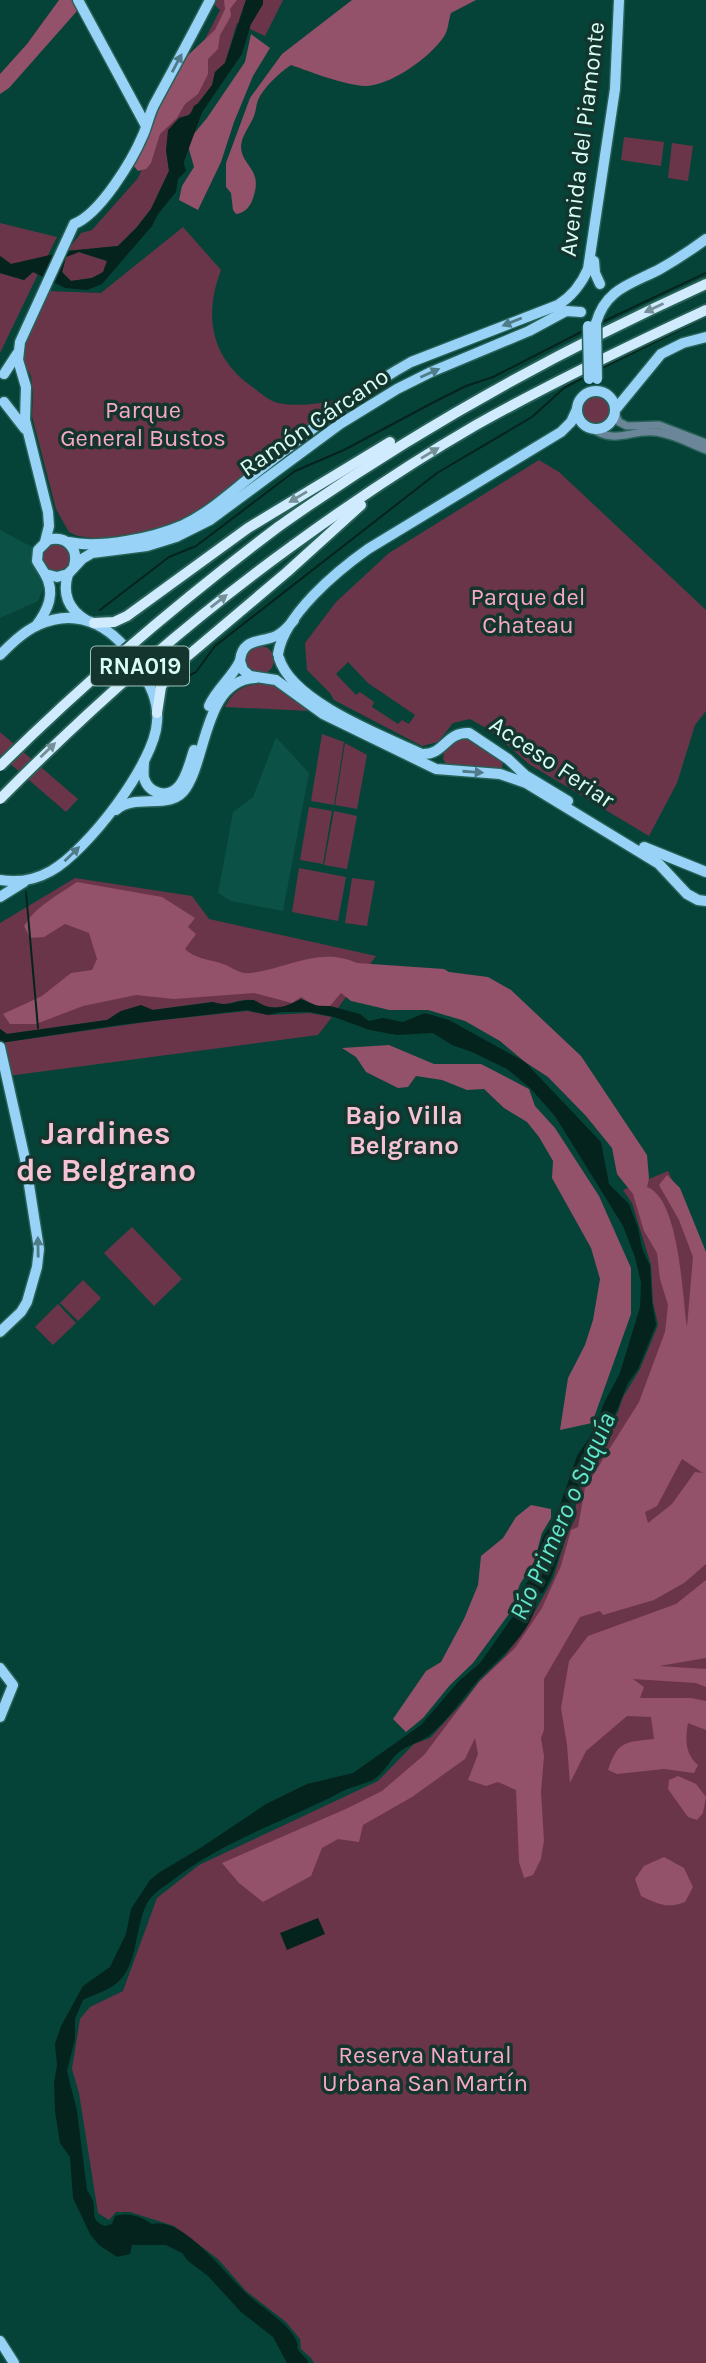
<svg xmlns="http://www.w3.org/2000/svg" width="706" height="2363" font-family="Karla,sans-serif">
<rect width="100%" height="100%" fill="#054338"/>
<!-- built -->
<g fill="#0b5145">
<path d="M 0,530 L 34,548 L 31,556 L 43,578 L 44,587 L 38,601 L 0,618 Z"/>
<path d="M 276,737 L 309,773 L 283,911 L 231,901 L 218,893 L 233,812 L 253,797 Z"/>
</g>
<!-- green -->
<g fill="#6b3549" fill-rule="evenodd">
<path d="M 210,0 L 246,0 L 239,20 L 251,24 L 263,4 L 263,0 L 283,0 L 265,36 L 237,23 L 225,63 L 215,72 L 212,86 L 189,115 L 179,118 L 166,150 L 169,171 L 151,209 L 137,227 L 118,246 L 67,251 L 81,233 L 92,230 L 138,178 L 165,118 L 220,10 Z"/>
<path d="M 624,137 L 664,142 L 661,166 L 621,160 Z"/>
<path d="M 672,143 L 693,146 L 688,181 L 668,178 Z"/>
<path d="M 0,223 L 57,237 L 47,257 L 11,264 L 0,256 Z"/>
<path d="M 183,227 L 221,270 C 204,315 210,356 251,386 C 258,391 269,401 278,403 C 303,408 329,402 353,396 L 204,510 L 170,527 L 127,537 L 100,539 L 78,536 L 69,532 L 56,509 L 32,416 L 33,394 L 31,376 L 23,362 L 21,352 L 22,346 L 47,291 L 101,293 Z"/>
<path d="M 79,252 L 107,261 L 104,272 L 92,278 L 71,281 L 62,272 L 66,257 Z"/>
<path d="M 33,272 L 38,274 L 0,353 L 0,273 L 24,280 Z"/>
<circle cx="596" cy="410" r="15"/>
<path d="M 539,460 L 559,472 L 706,610 L 706,711 L 695,725 L 677,783 L 649,836 L 529,764 L 491,731 L 470,719 L 453,723 L 438,742 L 422,746 L 334,700 L 330,693 L 307,670 L 305,643 L 336,602 L 389,553 ZM 348,662 L 368,683 L 415,715 L 409,724 L 402,720 L 398,724 L 372,707 L 374,702 L 360,692 L 356,695 L 336,674 Z"/>
<circle cx="56" cy="557" r="14"/>
<circle cx="260" cy="660" r="14"/>
<path d="M 270,684 L 280,687 L 310,711 L 225,707 C 235,687 249,683 270,684 Z"/>
<path d="M 0,732 L 78,799 L 66,812 L 0,755 Z"/>
<path d="M 322,734 L 344,742 L 334,805 L 311,801 Z"/>
<path d="M 462,735 L 503,760 L 502,768 L 498,771 L 448,767 L 443,759 L 445,747 Z"/>
<path d="M 345,743 L 367,755 L 357,809 L 335,805 Z"/>
<path d="M 309,807 L 332,811 L 323,864 L 300,860 Z"/>
<path d="M 334,811 L 357,816 L 347,869 L 324,865 Z"/>
<path d="M 299,868 L 346,877 L 338,921 L 292,912 Z"/>
<path d="M 75,878 L 192,896 L 209,919 L 376,956 L 338,1008 L 318,1006 L 301,999 C 289,1006 277,1011 263,1005 C 258,1003 257,1001 252,1000 C 237,998 229,1008 213,1002 L 152,1010 L 121,1011 L 107,1020 L 7,1034 L 0,1029 L 0,923 Z"/>
<path d="M 352,878 L 375,881 L 367,926 L 345,923 Z"/>
<path d="M 247,1011 L 269,1015 L 309,1013 L 332,1017 L 318,1035 L 0,1077 L 0,1043 L 153,1021 Z"/>
<path d="M 668,1171 L 706,1254 L 706,2363 L 314,2363 L 311,2358 L 301,2349 L 300,2339 L 286,2322 L 246,2291 L 218,2259 L 174,2226 L 130,2212 L 116,2212 L 109,2220 L 98,2213 L 79,2093 L 72,2069 L 80,2019 L 90,2007 L 123,1991 L 157,1898 L 199,1865 L 378,1781 L 414,1744 L 430,1738 L 463,1702 L 480,1680 L 505,1656 L 525,1629 L 553,1579 L 567,1535 L 576,1517 L 576,1500 L 588,1469 L 618,1412 L 623,1397 L 640,1369 L 658,1325 L 653,1302 L 651,1265 L 632,1203 L 623,1190 Z"/>
<path d="M 132,1227 L 182,1279 L 154,1306 L 104,1253 Z"/>
<path d="M 83,1280 L 101,1298 L 78,1321 L 60,1303 Z"/>
<path d="M 58,1304 L 76,1323 L 53,1345 L 35,1327 Z"/>
</g>
<!-- forest -->
<g fill="#94516a" fill-rule="evenodd">
<path d="M 59,0 L 72,0 L 77,11 L 9,88 L 0,94 L 0,74 L 27,44 Z"/>
<path d="M 224,0 L 237,0 L 230,9 L 231,16 L 220,35 L 218,49 L 208,59 L 208,74 L 198,94 L 185,104 L 177,118 L 160,134 L 151,163 L 146,169 L 138,171 L 133,165 L 148,138 L 150,122 L 155,108 L 187,56 L 215,30 L 225,9 Z"/>
<path d="M 352,0 L 476,0 L 451,13 C 448,21 449,30 443,38 C 429,58 390,86 365,86 C 344,85 311,72 291,65 C 279,73 264,87 258,100 C 256,105 256,111 254,116 C 250,126 242,135 241,146 C 241,167 265,168 252,201 C 249,208 244,213 236,214 L 233,210 L 231,193 L 226,187 L 226,163 L 250,98 L 282,54 Z"/>
<path d="M 251,34 L 270,48 L 253,76 L 234,122 L 221,162 L 198,210 L 179,200 L 182,186 L 194,167 L 187,142 L 207,118 L 245,62 Z"/>
<path d="M 77,882 L 162,897 L 195,918 L 188,927 L 196,934 L 185,949 C 194,958 207,959 220,963 C 229,965 240,975 250,973 C 288,969 318,946 357,963 L 444,969 L 449,972 L 488,977 L 511,990 L 581,1056 L 647,1155 L 649,1178 L 647,1187 C 680,1199 682,1297 687,1327 L 693,1257 L 679,1220 L 659,1185 L 667,1175 L 680,1188 L 706,1252 L 706,1564 L 684,1583 L 654,1600 L 603,1615 L 600,1611 L 580,1617 L 544,1679 L 544,1730 L 541,1738 L 544,1756 L 541,1792 L 544,1841 L 541,1859 L 533,1875 L 524,1878 L 519,1862 L 516,1790 L 498,1782 L 486,1786 L 468,1780 L 478,1754 L 475,1738 L 465,1759 L 412,1797 L 363,1825 L 359,1842 L 338,1839 L 322,1848 L 311,1876 L 263,1902 L 239,1883 L 222,1863 L 348,1808 L 382,1791 L 424,1755 L 480,1681 L 515,1648 L 542,1608 L 561,1566 L 571,1530 L 578,1527 L 585,1488 L 639,1402 L 665,1332 L 668,1305 L 660,1279 L 657,1253 L 644,1231 L 633,1194 L 617,1174 L 612,1148 L 586,1116 L 548,1077 L 525,1062 L 500,1041 L 465,1021 L 428,1010 L 389,1010 L 377,1007 L 351,1001 L 341,993 L 330,1006 L 313,1005 L 301,997 L 292,1003 L 254,993 L 174,999 L 136,995 L 83,1006 L 36,1024 L 10,1024 L 3,1014 L 42,996 L 71,973 L 92,970 L 97,959 L 89,933 L 65,924 L 44,937 L 30,938 L 24,926 C 37,905 57,896 77,882 ZM 682,1459 L 703,1473 L 695,1472 L 672,1504 L 648,1523 L 645,1512 L 657,1506 Z"/>
<path d="M 389,1045 L 434,1064 L 481,1064 L 529,1089 L 535,1106 L 555,1128 L 599,1196 L 631,1268 L 631,1314 L 592,1423 L 560,1430 L 568,1378 L 585,1345 L 593,1320 L 600,1279 L 591,1248 L 552,1178 L 553,1161 L 539,1137 L 527,1122 L 504,1108 L 484,1089 L 467,1090 L 442,1080 L 416,1076 L 408,1087 L 398,1088 L 366,1072 L 356,1057 L 342,1048 Z"/>
<path d="M 531,1505 L 551,1509 L 551,1518 L 542,1533 L 534,1562 L 520,1584 L 509,1614 L 473,1663 L 450,1685 L 423,1718 L 406,1732 L 393,1719 L 426,1671 L 441,1662 L 464,1619 L 478,1585 L 481,1556 L 503,1538 L 516,1517 Z"/>
<path d="M 706,1580 L 706,1658 L 659,1666 L 706,1669 L 706,1687 L 696,1683 L 633,1679 L 644,1687 L 640,1698 L 691,1698 L 706,1701 L 706,1730 L 688,1723 C 685,1739 685,1754 698,1765 L 694,1773 L 664,1769 L 617,1774 L 608,1770 C 618,1740 626,1742 654,1739 L 651,1717 L 627,1716 L 586,1751 L 570,1783 L 567,1745 L 561,1708 L 569,1661 L 588,1636 L 676,1604 Z"/>
<path d="M 678,1776 L 696,1784 L 706,1797 L 703,1813 L 697,1820 L 688,1817 L 668,1789 L 669,1780 Z"/>
<path d="M 664,1857 L 684,1868 L 693,1887 L 685,1902 C 667,1909 658,1904 641,1896 L 635,1879 L 644,1866 Z"/>
</g>
<!-- water -->
<g fill="#05231d" fill-rule="evenodd">
<path d="M 246,0 L 263,0 L 263,4 L 251,24 L 242,54 L 179,146 L 186,171 L 178,179 L 176,192 L 158,214 L 152,226 L 102,284 L 87,290 L 65,288 L 33,272 L 24,280 L 0,273 L 0,256 L 11,264 L 67,251 L 118,246 L 137,227 L 151,209 L 169,171 L 166,150 L 168,130 L 179,118 L 189,115 L 212,85 L 215,72 L 225,63 ZM 79,252 L 107,261 L 103,272 L 92,278 L 71,281 L 62,272 L 66,257 Z"/>
<path d="M 301,999 L 318,1006 L 330,1006 L 360,1014 L 369,1021 L 383,1018 L 403,1022 L 425,1013 L 449,1020 L 525,1062 L 601,1142 L 609,1184 L 629,1204 L 638,1228 L 642,1248 L 650,1266 L 652,1302 L 656,1325 L 638,1369 L 628,1383 L 617,1410 L 586,1470 L 579,1487 L 572,1496 L 570,1506 L 573,1516 L 551,1578 L 543,1593 L 538,1594 C 536,1599 537,1604 535,1609 C 526,1638 499,1658 479,1679 C 463,1698 449,1719 430,1735 C 421,1742 407,1745 398,1753 C 390,1760 385,1771 377,1777 C 368,1784 353,1786 343,1791 C 284,1822 221,1841 169,1883 C 163,1887 153,1894 149,1900 C 135,1921 139,1961 120,1980 C 111,1990 95,1994 83,2000 L 75,2019 L 75,2039 L 67,2071 L 77,2111 L 87,2190 C 89,2194 92,2197 93,2201 C 96,2214 90,2220 105,2226 L 112,2224 L 115,2216 C 130,2212 140,2216 152,2224 C 183,2216 225,2274 245,2292 C 259,2306 289,2323 296,2340 C 300,2348 295,2344 299,2351 C 302,2355 307,2358 309,2363 L 287,2363 L 273,2337 L 241,2312 L 208,2276 L 188,2261 L 182,2253 L 166,2245 L 132,2245 L 130,2254 L 117,2257 L 99,2245 L 90,2234 L 73,2198 L 70,2157 L 60,2143 L 55,2111 L 54,2083 L 57,2065 L 55,2044 L 61,2026 L 83,1986 L 110,1967 L 126,1934 L 131,1909 L 150,1880 L 160,1872 L 202,1847 L 266,1804 L 307,1784 L 353,1773 L 421,1725 L 458,1682 L 480,1663 L 516,1612 L 522,1589 L 532,1576 L 534,1562 L 543,1537 L 556,1517 L 577,1456 L 593,1432 L 604,1403 L 620,1373 L 640,1307 L 641,1283 L 635,1257 L 623,1226 L 555,1116 L 530,1088 L 507,1069 L 472,1052 L 452,1045 L 433,1033 L 397,1035 L 370,1030 L 334,1017 L 310,1012 L 281,1012 L 268,1015 L 247,1010 L 119,1025 L 0,1043 L 0,1029 L 7,1034 L 107,1020 L 121,1011 L 141,1005 L 153,1010 L 213,1002 C 229,1008 237,999 253,1000 C 257,1001 258,1003 263,1005 C 277,1011 289,1005 301,999 Z"/>
<path d="M 318,1918 L 325,1934 L 287,1950 L 280,1933 Z"/>
</g>
<g fill="none" stroke-linecap="round" stroke-linejoin="round">
<!-- stream -->
<g stroke="#05231d" stroke-width="2">
<path d="M 602,322 L 706,273"/>
<path d="M 600,369 L 706,317"/>
<path d="M 100,610 L 169,557 L 196,546 L 295,471 L 344,450 L 436,401 L 466,386 L 493,377 L 585,330"/>
<path d="M 175,683 L 196,672 L 215,646 L 437,473 L 532,417 L 564,388 L 586,376"/>
<path d="M 26,892 L 38,1028"/>
</g>
<!-- river -->
<path stroke="#05231d" stroke-width="10" d="M 177,166 L 198,109"/>
<!-- minor casing -->
<g stroke="#276156" stroke-width="10">
<g id="minor">
<path d="M 615,413 L 619,422 L 627,426 L 659,425 L 706,443"/>
<path d="M 591,428 C 616,445 629,430 654,432 C 671,433 690,444 706,450"/>
</g>
</g>
<!-- major casing -->
<g stroke="#276156" stroke-width="13">
<g id="major">
<path d="M 78,0 L 145,124"/>
<path d="M 594,261 L 595,273 L 600,284"/>
<path d="M 596,323 C 606,288 632,284 660,269 C 676,260 691,250 706,239"/>
<path d="M 4,374 L 17,354"/>
<circle cx="596" cy="410" r="19"/>
<path d="M 4,402 L 25,429"/>
<path d="M 615,410 L 661,354 L 683,343 L 706,337"/>
<path d="M 45,542 L 49,526 L 48,512 L 25,420 L 26,387 L 18,360 L 20,342 L 74,224 C 100,214 132,161 143,135 C 147,126 149,115 154,105 C 173,70 192,35 210,0"/>
<path d="M 68,542 C 100,549 153,538 183,525 C 209,513 231,492 253,475 C 304,436 355,393 411,362 L 558,305 C 571,297 582,283 588,269 L 615,89 L 619,0"/>
<path d="M 74,566 C 79,548 66,535 48,540 L 38,550 L 37,561 L 45,574 L 57,577 L 68,574 L 82,559 L 92,553 L 147,546 L 176,537 L 210,520 L 340,424 L 397,389 L 431,372 L 529,331 L 566,311 L 581,312"/>
<path d="M 68,574 C 62,594 68,609 86,620"/>
<path d="M 294,620 C 289,626 283,633 276,636 C 260,643 242,638 240,661 L 243,670 L 250,676 L 276,680 L 323,714 L 436,769 L 500,774 L 526,783 L 659,864 L 687,894 L 698,900 L 706,901"/>
<path d="M 36,626 C 48,610 56,593 45,574"/>
<path d="M 278,654 C 284,615 337,571 368,549 L 561,432 L 571,422 L 577,409"/>
<path d="M 0,655 C 11,644 23,632 38,625 C 82,605 117,630 139,667 C 150,684 159,702 157,722 C 155,763 87,851 51,871 C 35,880 18,883 0,880"/>
<path d="M 279,658 C 292,702 383,736 422,754 C 445,755 445,732 469,733 L 508,759 L 525,775 L 568,801"/>
<path d="M 209,706 C 217,688 232,678 240,661"/>
<path d="M 144,761 C 144,767 143,773 144,778 C 149,794 168,799 179,786 C 187,777 190,761 194,750"/>
<path d="M 116,810 C 136,792 171,812 186,788 C 207,756 205,680 255,678"/>
<path d="M 644,847 L 706,872"/>
<path d="M 0,897 L 24,882"/>
<path d="M 0,1047 L 25,1159 L 39,1249 L 37,1267 L 27,1302 L 21,1312 L 0,1332"/>
<path d="M 0,1668 L 13,1685 L 0,1717"/>
<path d="M 0,2341 L 14,2363"/>
</g>
</g>
<!-- highway casing -->
<g stroke="#276156" stroke-width="14">
<g id="highway">
<path d="M 278,527 C 413,431 556,352 706,284"/>
<path d="M 292,546 C 351,503 412,462 476,425 C 551,383 628,346 706,310"/>
<path d="M 94,623 L 114,622 L 127,616 L 248,528 L 390,442"/>
<path d="M 157,713 L 161,687 L 171,670 L 287,572 L 361,505"/>
</g>
</g>
<!-- minor -->
<use href="#minor" stroke="#6a8698" stroke-width="7"/>
<!-- major -->
<use href="#major" stroke="#98d2f7" stroke-width="10"/>
<!-- highway -->
<use href="#highway" stroke="#d0ebfd" stroke-width="10"/>
<!-- major-bridge casing -->
<g stroke="#276156" stroke-width="13" stroke-linecap="butt">
<g id="major-bridge">
<path d="M 596,323 L 597,379"/>
<path d="M 588,326 L 589,379"/>
</g>
</g>
<!-- highway-bridge casing -->
<g stroke="#276156" stroke-width="14" stroke-linecap="butt">
<g id="highway-bridge">
<path d="M 0,766 C 87,680 180,601 278,527"/>
<path d="M 0,799 C 91,707 187,622 292,546"/>
</g>
</g>
<!-- major-bridge -->
<use href="#major-bridge" stroke="#98d2f7" stroke-width="10"/>
<!-- highway-bridge -->
<use href="#highway-bridge" stroke="#d0ebfd" stroke-width="10"/>
</g>
<!-- one-way arrows -->
<defs><path id="oneway-solid" d="M-6-.8H1V-3.2L6.5 0L1 3.2V.8H-6Z" transform="scale(1.75)"/></defs>
<g fill="#4f7c88">
<use href="#oneway-solid" transform="translate(177 63) rotate(-62)"/>
<use href="#oneway-solid" transform="translate(512 322) rotate(158)"/>
<use href="#oneway-solid" transform="translate(430 373) rotate(-24)"/>
<use href="#oneway-solid" transform="translate(473 772) rotate(4)"/>
<use href="#oneway-solid" transform="translate(72 854) rotate(-44)"/>
<use href="#oneway-solid" transform="translate(38 1247) rotate(-91)"/>
</g>
<g fill="#729096">
<use href="#oneway-solid" transform="translate(654 308) rotate(155)"/>
<use href="#oneway-solid" transform="translate(430 453) rotate(-31)"/>
<use href="#oneway-solid" transform="translate(298 497) rotate(149)"/>
<use href="#oneway-solid" transform="translate(219 601) rotate(-38)"/>
<use href="#oneway-solid" transform="translate(48 750) rotate(-44)"/>
</g>
<g text-anchor="middle" stroke-width="7" stroke-linejoin="round" paint-order="stroke">
<!-- shield labels -->
<rect fill="#14352e" stroke="#9ec2b9" stroke-width="2" x="91" y="646.5" width="98" height="39" rx="5"/>
<g font-size="23" font-weight="bold" fill="#d9fef4">
<text x="140" y="674">RNA019</text>
</g>
<!-- street labels -->
<g font-size="24" fill="#d9fef4" stroke="#14352e">
<text transform="translate(582 139) rotate(-83)" y="8">Avenida del Piamonte</text>
<text transform="translate(314 422) rotate(-34)" y="8">Ramón Cárcano</text>
<text transform="translate(552 762) rotate(34)" y="8">Acceso Feriar</text>
</g>
<!-- park labels -->
<g font-size="24" fill="#f8a9c4" stroke="#14352e">
<text x="143" y="418">Parque<tspan x="143" dy="28">General Bustos</tspan></text>
<text x="528" y="605">Parque del<tspan x="528" dy="28">Chateau</tspan></text>
<text x="425" y="2063">Reserva Natural<tspan x="425" dy="28">Urbana San Martín</tspan></text>
</g>
<!-- neighbourhood labels -->
<g font-size="26" font-weight="bold" fill="#f5c3d3" stroke="#14352e">
<text x="404" y="1124">Bajo Villa<tspan x="404" dy="30">Belgrano</tspan></text>
</g>
<!-- water labels -->
<g font-size="26" font-style="italic" fill="#62e6cb" stroke="#14352e">
<text transform="translate(562 1516) rotate(-66)" y="9">Río Primero o Suquía</text>
</g>
<!-- district labels -->
<g font-size="32" font-weight="bold" fill="#f5c3d3" stroke="#14352e">
<text x="106" y="1144">Jardines<tspan x="106" dy="37">de Belgrano</tspan></text>
</g>
</g>
</svg>
